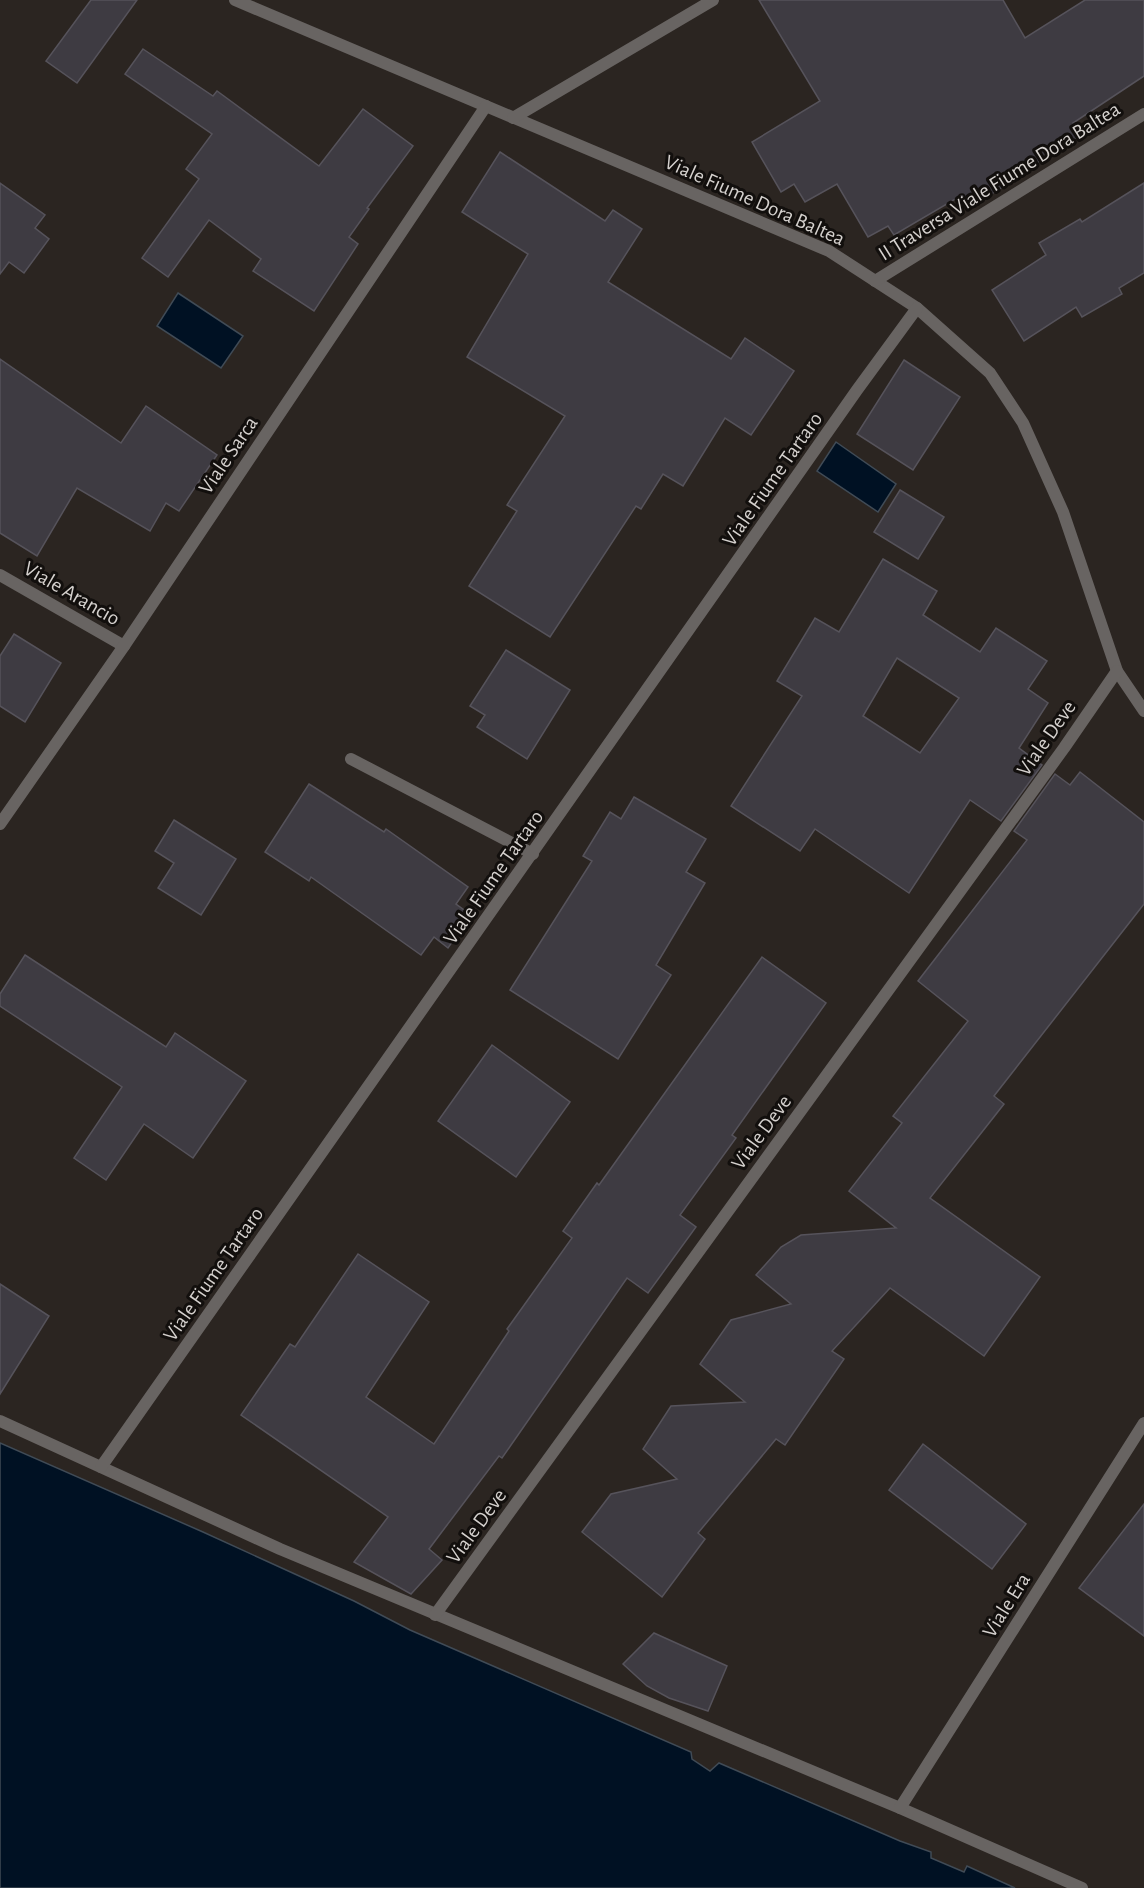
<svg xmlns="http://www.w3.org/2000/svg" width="1144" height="1888" font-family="'Alegreya Sans',sans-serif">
<rect width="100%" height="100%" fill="#2b2521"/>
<!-- water -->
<g fill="#001123" stroke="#404b56" stroke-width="1.5">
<path d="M 178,293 L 243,336 L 221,368 L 157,326 Z"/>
<path d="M 836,442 L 896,484 L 878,512 L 817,471 Z"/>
<path d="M 0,1443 L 203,1532 L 354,1601 L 410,1630 L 691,1752 L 692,1759 L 710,1771 L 719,1763 L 900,1841 L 931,1852 L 931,1858 L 964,1872 L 967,1866 L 1015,1888 L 0,1888 Z"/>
</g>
<!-- building -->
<g fill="#3e3b42" stroke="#56535b" stroke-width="1.5" fill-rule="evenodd">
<path d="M 91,0 L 137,0 L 77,83 L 46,61 Z"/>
<path d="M 759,0 L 1003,0 L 1025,38 L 1085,0 L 1144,0 L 1144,76 L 1073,123 L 1081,135 L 1013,178 L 1014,180 L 970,207 L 962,195 L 894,235 L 888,226 L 868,237 L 837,184 L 805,202 L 794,184 L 781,192 L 752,142 L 820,101 Z"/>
<path d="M 143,49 L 213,96 L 217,91 L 319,166 L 363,109 L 413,146 L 367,208 L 369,209 L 349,237 L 358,244 L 314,311 L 253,271 L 261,259 L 209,220 L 168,277 L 142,258 L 199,179 L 186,169 L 212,134 L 125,74 Z"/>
<path d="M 500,152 L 605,221 L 613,210 L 642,229 L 608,282 L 731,359 L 745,338 L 794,371 L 751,435 L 725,418 L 683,486 L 663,474 L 641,509 L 636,506 L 550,637 L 469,586 L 517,511 L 507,505 L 565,416 L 467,357 L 528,254 L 462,212 Z"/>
<path d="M 0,183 L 45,215 L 35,228 L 49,239 L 24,273 L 9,262 L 0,274 Z"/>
<path d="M 1144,183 L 1144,273 L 1119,288 L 1122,294 L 1082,317 L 1076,307 L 1024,341 L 992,290 L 1046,255 L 1039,243 L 1080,219 L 1082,222 Z"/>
<path d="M 0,359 L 121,443 L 146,406 L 217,455 L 179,511 L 166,503 L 150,531 L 77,488 L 37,556 L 0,533 Z"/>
<path d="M 904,360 L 960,397 L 913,470 L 857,434 Z"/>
<path d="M 900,490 L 944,517 L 918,559 L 874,532 Z"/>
<path d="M 883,559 L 937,591 L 923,615 L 980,652 L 996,628 L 1047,661 L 1028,689 L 1048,703 L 1019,748 L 1042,765 L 1001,821 L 970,800 L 909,893 L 815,829 L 800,851 L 731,806 L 802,696 L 777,681 L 815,618 L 839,632 ZM 897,658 L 959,698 L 920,753 L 863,716 Z"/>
<path d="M 14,634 L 61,663 L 25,722 L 0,706 L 0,656 Z"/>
<path d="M 506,650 L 570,690 L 527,759 L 477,727 L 485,715 L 470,706 Z"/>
<path d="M 1080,772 L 1144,822 L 1144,904 L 994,1096 L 1004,1104 L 930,1198 L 1040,1277 L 984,1356 L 890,1288 L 832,1351 L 844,1359 L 785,1445 L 776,1439 L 698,1533 L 705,1539 L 662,1597 L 582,1532 L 611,1494 L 677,1479 L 643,1449 L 671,1406 L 745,1402 L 700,1364 L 731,1320 L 791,1304 L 756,1275 L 781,1247 L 801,1235 L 896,1228 L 849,1191 L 902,1123 L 893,1116 L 968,1021 L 918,981 L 1027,840 L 1014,831 L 1055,774 L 1070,785 Z"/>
<path d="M 309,784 L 384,832 L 386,829 L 468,887 L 456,904 L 471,915 L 448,948 L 434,937 L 421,955 L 311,877 L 309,881 L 265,852 Z"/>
<path d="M 634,797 L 706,839 L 686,872 L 705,883 L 656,965 L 671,975 L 618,1059 L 510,990 L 592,861 L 583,856 L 610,812 L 621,819 Z"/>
<path d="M 174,820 L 236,859 L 201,915 L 158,888 L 174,863 L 155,851 Z"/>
<path d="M 25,955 L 166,1047 L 175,1033 L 246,1081 L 193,1158 L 144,1124 L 106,1180 L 74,1158 L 122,1087 L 0,1006 L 0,994 Z"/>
<path d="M 762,957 L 826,1003 L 732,1135 L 736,1138 L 680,1215 L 696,1227 L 648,1293 L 627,1278 L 502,1458 L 499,1456 L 429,1549 L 442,1560 L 411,1594 L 354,1562 L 388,1517 L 241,1415 L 290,1344 L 295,1347 L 358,1254 L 429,1302 L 366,1397 L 434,1444 L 509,1331 L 507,1329 L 572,1238 L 563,1231 L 597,1183 L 599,1185 Z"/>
<path d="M 492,1045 L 570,1102 L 516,1177 L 438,1121 Z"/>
<path d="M 0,1284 L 49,1316 L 0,1394 Z"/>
<path d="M 923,1444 L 1026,1524 L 992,1569 L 889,1490 Z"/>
<path d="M 1144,1504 L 1144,1636 L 1079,1588 Z"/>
<path d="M 654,1633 L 727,1666 L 708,1711 L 669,1698 L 647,1686 L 623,1664 Z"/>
</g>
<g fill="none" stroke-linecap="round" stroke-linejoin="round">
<!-- street -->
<g stroke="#686462" stroke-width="12">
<path d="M 235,0 L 829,251 L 917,308 L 990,373 L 1023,423 L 1063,512 L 1117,671 L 1144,711"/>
<path d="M 513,118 L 713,0"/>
<path d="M 875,281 L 1144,114"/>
<path d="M 0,575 L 124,646"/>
<path d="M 351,759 L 533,854"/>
<path d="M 0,824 L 124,646 L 486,106"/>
<path d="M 0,1421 L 280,1549 L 900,1808 L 1082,1888"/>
<path d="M 101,1467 L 857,390 L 917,308"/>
<path d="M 435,1615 L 1064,748 L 1117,671"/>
<path d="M 900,1808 L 1144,1423"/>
</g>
</g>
<g text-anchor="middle" stroke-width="6" stroke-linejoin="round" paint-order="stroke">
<!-- street labels -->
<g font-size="21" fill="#d5d1ce" stroke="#120f0d">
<text transform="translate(999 181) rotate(-32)" y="7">II Traversa Viale Fiume Dora Baltea</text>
<text transform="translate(755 200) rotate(24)" y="7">Viale Fiume Dora Baltea</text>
<text transform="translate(228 455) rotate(-56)" y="7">Viale Sarca</text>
<text transform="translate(772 479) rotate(-55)" y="7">Viale Fiume Tartaro</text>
<text transform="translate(72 593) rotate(30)" y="7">Viale Arancio</text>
<text transform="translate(1046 738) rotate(-55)" y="7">Viale Deve</text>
<text transform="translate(493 877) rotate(-55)" y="7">Viale Fiume Tartaro</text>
<text transform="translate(761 1132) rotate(-54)" y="7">Viale Deve</text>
<text transform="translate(213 1274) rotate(-55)" y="7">Viale Fiume Tartaro</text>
<text transform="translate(476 1526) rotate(-54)" y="7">Viale Deve</text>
<text transform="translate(1006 1605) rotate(-58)" y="7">Viale Era</text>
</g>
</g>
</svg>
